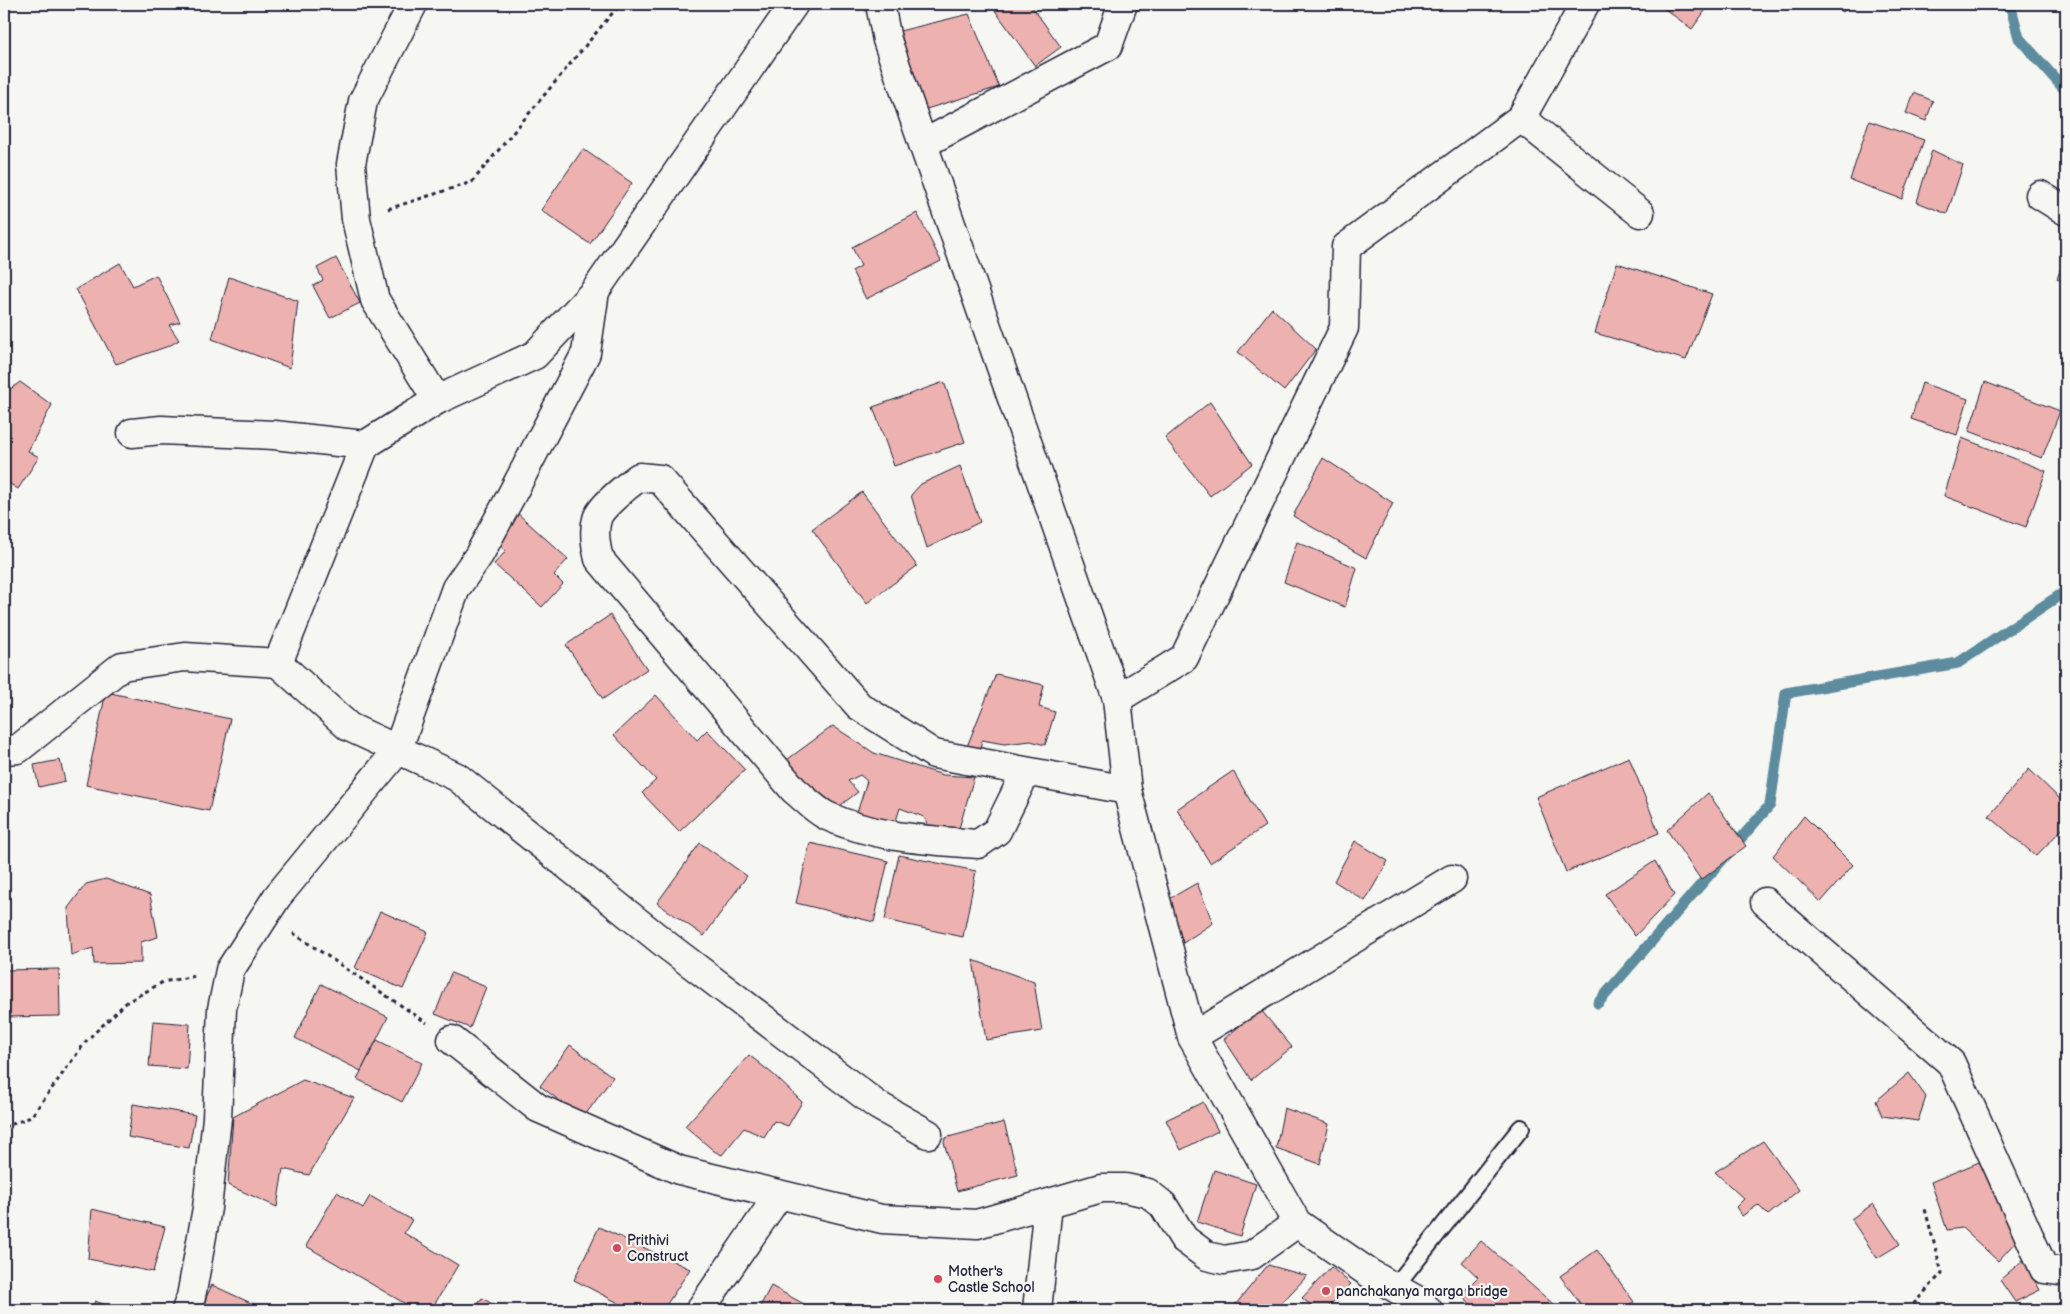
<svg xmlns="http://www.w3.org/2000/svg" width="2070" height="1314" font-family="'Balsamiq Sans',sans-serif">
<rect width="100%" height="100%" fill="#f6f6f2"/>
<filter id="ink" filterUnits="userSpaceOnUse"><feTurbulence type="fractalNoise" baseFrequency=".02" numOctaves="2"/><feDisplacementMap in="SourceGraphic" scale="10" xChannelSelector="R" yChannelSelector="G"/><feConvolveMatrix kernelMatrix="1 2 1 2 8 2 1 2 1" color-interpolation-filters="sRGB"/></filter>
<g filter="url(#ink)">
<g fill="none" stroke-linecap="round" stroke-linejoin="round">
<!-- stream -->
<g stroke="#5c8c9e" stroke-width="11">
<path d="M 2010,4 L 2019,38 L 2066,91"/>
<path d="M 1598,1003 L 1770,805 L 1786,693 L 1958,663 L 2066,591"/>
</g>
</g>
<!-- building -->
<g fill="#edb2b0" stroke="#22223b">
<path d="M 994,4 L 1030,4 L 1061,47 L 1035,66 L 991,5 Z"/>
<path d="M 1658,4 L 1710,4 L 1692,29 Z"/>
<path d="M 1833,4 L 1852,4 L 1843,12 Z"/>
<path d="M 969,14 L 999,87 L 923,110 L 900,31 Z"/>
<path d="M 1914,93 L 1933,101 L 1926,121 L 1906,113 Z"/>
<path d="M 1869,121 L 1924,140 L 1902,199 L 1850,180 Z"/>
<path d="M 583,149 L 632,183 L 590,244 L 541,210 Z"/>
<path d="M 1932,150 L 1963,165 L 1947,214 L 1917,202 Z"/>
<path d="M 917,213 L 941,261 L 866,299 L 852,271 L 861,266 L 852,247 Z"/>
<path d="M 2065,257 L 2066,257 L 2066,283 L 2057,279 Z"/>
<path d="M 336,258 L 360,303 L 330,318 L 313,286 L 323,280 L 317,268 Z"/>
<path d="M 120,263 L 133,286 L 156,275 L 180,322 L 169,325 L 179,340 L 169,346 L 116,364 L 76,289 Z"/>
<path d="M 1617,263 L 1712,294 L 1686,360 L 1595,333 Z"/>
<path d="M 229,277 L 298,301 L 290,368 L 212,339 Z"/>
<path d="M 1272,308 L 1316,349 L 1284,391 L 1238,352 Z"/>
<path d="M 20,382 L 52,405 L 28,451 L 39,457 L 18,489 L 4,480 L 4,394 Z"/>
<path d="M 944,382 L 965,442 L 894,466 L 873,407 Z"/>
<path d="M 1985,382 L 2060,411 L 2042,458 L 1969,431 Z"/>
<path d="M 1922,383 L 1968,399 L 1957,435 L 1911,419 Z"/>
<path d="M 1210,402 L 1252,464 L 1210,496 L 1165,438 Z"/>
<path d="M 1962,438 L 2046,471 L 2026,527 L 1944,496 Z"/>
<path d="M 1323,458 L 1393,503 L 1366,558 L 1293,516 Z"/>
<path d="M 960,466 L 980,522 L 927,548 L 911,495 L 921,484 Z"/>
<path d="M 862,492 L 917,566 L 867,603 L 812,529 Z"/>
<path d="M 515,511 L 568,559 L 554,575 L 563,584 L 542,607 L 494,564 L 506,551 L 490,537 Z"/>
<path d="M 1297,542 L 1357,568 L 1345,607 L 1284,582 Z"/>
<path d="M 610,615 L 647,669 L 603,699 L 566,645 Z"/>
<path d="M 996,674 L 1044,685 L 1039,707 L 1055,712 L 1045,745 L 1031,741 L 1004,744 L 982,740 L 979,752 L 966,749 Z"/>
<path d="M 106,692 L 230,719 L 209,811 L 86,785 Z"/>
<path d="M 656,695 L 697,740 L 707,730 L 745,770 L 679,832 L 642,793 L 656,780 L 614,735 Z"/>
<path d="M 833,726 L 874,753 L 943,775 L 974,777 L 958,832 L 928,826 L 924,817 L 900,808 L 895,824 L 857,813 L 867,781 L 860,775 L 848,781 L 858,792 L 837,808 L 784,762 Z"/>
<path d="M 1629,757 L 1659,833 L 1566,872 L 1536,797 Z"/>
<path d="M 60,760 L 65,781 L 39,787 L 34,765 Z"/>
<path d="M 2029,769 L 2066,805 L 2066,825 L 2036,856 L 1989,816 Z"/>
<path d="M 1233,771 L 1265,826 L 1210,863 L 1177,809 Z"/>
<path d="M 1708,793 L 1746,846 L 1701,880 L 1667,830 Z"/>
<path d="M 1804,816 L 1853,865 L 1821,902 L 1773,856 Z"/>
<path d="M 1355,841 L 1388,861 L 1365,901 L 1334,881 Z"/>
<path d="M 700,843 L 747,876 L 704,936 L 657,903 Z"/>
<path d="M 810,843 L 888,861 L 874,922 L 796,903 Z"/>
<path d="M 899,855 L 976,871 L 963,937 L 885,920 Z"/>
<path d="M 1655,861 L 1674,895 L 1635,936 L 1605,894 Z"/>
<path d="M 106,879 L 150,895 L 158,937 L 141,942 L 141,963 L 94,964 L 93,948 L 71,955 L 68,908 L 86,884 Z"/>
<path d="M 1197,883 L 1213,923 L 1183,943 L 1169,899 Z"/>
<path d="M 380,911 L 428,932 L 403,989 L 355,968 Z"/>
<path d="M 973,960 L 1034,982 L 1042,1031 L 986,1040 Z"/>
<path d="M 59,969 L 60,1016 L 4,1017 L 4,970 Z"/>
<path d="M 451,973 L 486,987 L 470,1028 L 435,1014 Z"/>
<path d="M 321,984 L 388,1017 L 361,1071 L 295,1038 Z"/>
<path d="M 1260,1009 L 1292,1047 L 1251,1080 L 1224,1039 Z"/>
<path d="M 153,1021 L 190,1024 L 187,1069 L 149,1066 Z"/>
<path d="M 377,1040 L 422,1063 L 402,1102 L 357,1079 Z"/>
<path d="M 570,1045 L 613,1077 L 583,1118 L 540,1086 Z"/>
<path d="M 749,1055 L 774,1075 L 802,1102 L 788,1126 L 774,1121 L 764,1137 L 744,1128 L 722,1155 L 714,1151 L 685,1126 Z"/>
<path d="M 1909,1073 L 1926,1097 L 1918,1121 L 1882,1116 L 1876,1101 Z"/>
<path d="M 303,1080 L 354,1098 L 309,1175 L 283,1169 L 277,1207 L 228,1185 L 233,1117 Z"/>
<path d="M 1203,1102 L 1218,1131 L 1181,1150 L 1166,1120 Z"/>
<path d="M 133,1104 L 195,1115 L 189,1148 L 128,1137 Z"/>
<path d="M 1284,1108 L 1329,1124 L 1320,1164 L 1276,1148 Z"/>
<path d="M 1004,1122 L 1018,1175 L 957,1191 L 944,1142 L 945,1138 Z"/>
<path d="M 1763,1141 L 1799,1190 L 1768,1215 L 1758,1205 L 1742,1216 L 1736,1207 L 1744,1199 L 1715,1172 Z"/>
<path d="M 1984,1160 L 2020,1237 L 1998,1261 L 1962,1228 L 1947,1230 L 1931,1182 Z"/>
<path d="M 1214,1170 L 1256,1184 L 1240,1236 L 1197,1222 Z"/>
<path d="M 337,1192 L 363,1208 L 370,1196 L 412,1220 L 404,1233 L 458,1265 L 431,1310 L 416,1310 L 306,1246 Z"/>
<path d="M 1873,1204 L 1900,1244 L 1877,1258 L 1851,1219 Z"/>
<path d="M 92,1209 L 165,1227 L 153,1272 L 88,1259 Z"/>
<path d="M 599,1227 L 690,1269 L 663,1310 L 632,1310 L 574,1280 Z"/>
<path d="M 1481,1241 L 1560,1310 L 1476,1310 L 1461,1294 L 1478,1277 L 1462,1262 Z"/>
<path d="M 1597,1250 L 1634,1302 L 1621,1310 L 1585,1310 L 1560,1276 Z"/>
<path d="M 2023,1260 L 2040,1290 L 2015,1302 L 2000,1280 Z"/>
<path d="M 1268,1265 L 1307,1276 L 1275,1310 L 1231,1310 Z"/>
<path d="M 1331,1267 L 1351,1284 L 1325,1310 L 1317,1310 L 1302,1298 Z"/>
<path d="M 212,1285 L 266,1310 L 200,1310 Z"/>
<path d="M 771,1286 L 815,1310 L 758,1310 Z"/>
<path d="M 482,1298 L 503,1310 L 474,1310 Z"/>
<path d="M 2066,1299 L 2066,1310 L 2052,1310 Z"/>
<path d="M 95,1301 L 119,1310 L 91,1310 Z"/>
</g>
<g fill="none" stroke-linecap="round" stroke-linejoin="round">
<!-- service casing -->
<g stroke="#22223b" stroke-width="20">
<path id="service" d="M 1395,1287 L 1521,1128"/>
</g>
<!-- minor casing -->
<g stroke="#22223b" stroke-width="31">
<g id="minor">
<path d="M 413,4 L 363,101 L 351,164 L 356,219 L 375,300 L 437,400"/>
<path d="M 1521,118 L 1640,213"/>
<path d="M 923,144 L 1108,46 L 1123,4"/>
<path d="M 2040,195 L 2066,211"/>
<path d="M 132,433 L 161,430 L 274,435 L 365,445"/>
<path d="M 278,663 L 349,727 L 457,777 L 669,947 L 877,1105 L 928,1134"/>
<path d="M 1117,699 L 1184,658 L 1344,328 L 1346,247 L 1521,118 L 1585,4"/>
<path d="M 1026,772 L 997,831 L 978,844 C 927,840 875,838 827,816 C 815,810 804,798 794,790 L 599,559 C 596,547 593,532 597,519 C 600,507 628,485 639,477 L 660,479 L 859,706 L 934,754 L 1127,790"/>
<path d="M 1765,902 L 1951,1063 L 2044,1269 L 2066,1272"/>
<path d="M 1192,1037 L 1452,879"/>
<path d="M 452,1040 L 538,1108 L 679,1170 L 882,1219 L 977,1224 L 1101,1188 L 1125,1188 L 1148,1193 L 1163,1205 L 1184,1239 L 1207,1256 L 1224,1260 L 1252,1255 L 1297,1223"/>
<path d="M 186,1310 L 191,1297 L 207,1208 L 217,1118 L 222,1009 L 230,970 L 277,897 L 397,751 L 456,588 L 479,555 L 511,496 L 586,353 L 595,291"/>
<path d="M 700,1310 L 778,1196"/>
<path d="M 1037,1310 L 1048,1204"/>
</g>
</g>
<!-- tertiary casing -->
<g stroke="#22223b" stroke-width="31">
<g id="tertiary">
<path d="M 880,4 L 887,40 L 923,144 L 1117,699 L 1127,790 L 1192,1037 L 1297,1223 L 1369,1273 L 1420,1302 L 1428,1310"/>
<path d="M 4,750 L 18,749 L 122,666 L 185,657 L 278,663 L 365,445 L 437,400 L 535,355 L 595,291 L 794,4"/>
</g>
</g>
<!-- path -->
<g stroke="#22223b" stroke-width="3" stroke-dasharray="4 4" stroke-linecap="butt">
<path d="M 388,209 L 472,182 L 620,4"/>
<path d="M 293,933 L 427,1023"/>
<path d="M 4,1127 L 31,1117 L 87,1040 L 127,1002 L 163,982 L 195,976"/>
<path d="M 1908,1310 L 1942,1273 L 1925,1209"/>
</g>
<!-- service -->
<use href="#service" stroke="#f6f6f2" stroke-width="16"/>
<!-- minor -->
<use href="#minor" stroke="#f6f6f2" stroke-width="28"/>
<!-- tertiary -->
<use href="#tertiary" stroke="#f6f6f2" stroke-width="28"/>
</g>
</g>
<!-- markers -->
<g fill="#d1495b" stroke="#f6f6f2" stroke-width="2">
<circle cx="617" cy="1248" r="5"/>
<circle cx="938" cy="1279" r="5"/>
<circle cx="1326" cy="1291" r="5"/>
</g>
<g text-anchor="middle" stroke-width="4.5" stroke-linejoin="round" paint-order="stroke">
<!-- poi labels -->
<g font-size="14" fill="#22223b" stroke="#f6f6f2" text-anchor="start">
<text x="627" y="1245">Prithivi<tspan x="627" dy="16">Construct</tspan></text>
<text x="948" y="1276">Mother's<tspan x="948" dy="16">Castle School</tspan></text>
<text x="1336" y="1296">panchakanya marga bridge</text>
</g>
</g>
<!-- margin -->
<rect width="2070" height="1314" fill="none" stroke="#f6f6f2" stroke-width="20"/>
<rect x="10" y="10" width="2050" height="1294" fill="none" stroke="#22223b" stroke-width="2" filter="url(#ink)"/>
</svg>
